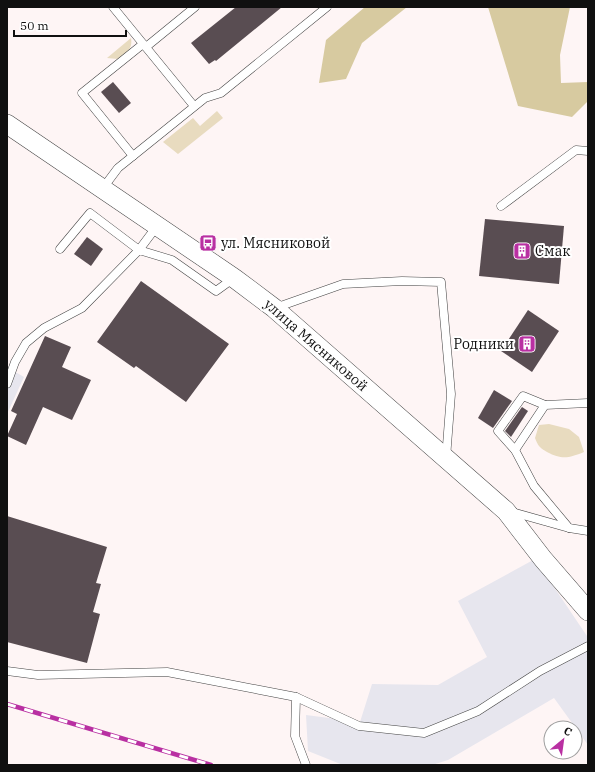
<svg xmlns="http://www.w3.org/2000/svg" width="595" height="772" font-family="'IBM Plex Serif',serif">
<rect width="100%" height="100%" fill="#fef5f5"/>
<!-- industrial -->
<g fill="#e7e6ee">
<path d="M 7,367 L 24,377 L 7,414 Z"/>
<path d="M 535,559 L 587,636 L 588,641 L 588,745 L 554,698 L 448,760 L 432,765 L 343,765 L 308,751 L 306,715 L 360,722 L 372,684 L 438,685 L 487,657 L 458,601 Z"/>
</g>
<!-- green -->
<g fill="#e8dbbf">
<path d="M 131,38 C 133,50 126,53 118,59 L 107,58 Z"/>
<path d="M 217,111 L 223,118 L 178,154 L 163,142 L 193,118 L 200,126 Z"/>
<path d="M 549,424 L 569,429 L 579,437 L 584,452 C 569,458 562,460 547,452 C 540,448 538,446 535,438 L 539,425 Z"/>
</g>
<!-- forest -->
<g fill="#d7caa0">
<path d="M 365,7 L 407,7 L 362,43 L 346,79 L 319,83 L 326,40 Z"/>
<path d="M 488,7 L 570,7 L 560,55 L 561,83 L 588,82 L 588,101 L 572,117 L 518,106 Z"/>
</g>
<!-- building -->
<g fill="#594d52">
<path d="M 236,7 L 282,7 L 216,61 L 215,60 L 209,64 L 191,43 Z"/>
<path d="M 113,82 L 131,103 L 119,113 L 101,92 Z"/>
<path d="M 485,219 L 564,226 L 559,284 L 479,276 Z"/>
<path d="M 87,237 L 103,249 L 91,266 L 74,254 Z"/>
<path d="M 141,281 L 229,344 L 186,402 L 136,366 L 134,368 L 97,342 Z"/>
<path d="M 528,310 L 559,331 L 532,372 L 501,351 Z"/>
<path d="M 45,336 L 71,347 L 62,367 L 91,380 L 72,420 L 43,407 L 26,445 L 7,436 L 17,414 L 11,411 Z"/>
<path d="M 494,390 L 512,401 L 493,428 L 478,418 Z"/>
<path d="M 522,407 L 528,411 L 511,437 L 505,431 Z"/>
<path d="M 7,516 L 107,547 L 96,583 L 101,584 L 93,612 L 100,614 L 87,663 L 7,642 Z"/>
</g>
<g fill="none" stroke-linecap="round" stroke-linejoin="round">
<!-- service casing -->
<g stroke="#434343" stroke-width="9">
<g id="service">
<path d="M 113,7 L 194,106"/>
<path d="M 146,47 L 195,7"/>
<path d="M 133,156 L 82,93 L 143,44"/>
<path d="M 103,188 L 118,168 L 205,98 L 221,93 L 327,7"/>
<path d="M 501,206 L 576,150 L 588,151"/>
<path d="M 60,249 L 90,213 L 139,250 L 157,226"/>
<path d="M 275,308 L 343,284 L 402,281 L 441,282 L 451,394 L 446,458"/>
<path d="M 7,384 L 15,362 L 26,343 L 44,328 L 82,308 L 139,250 L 172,260 L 216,291 L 234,278"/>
<path d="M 588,403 L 545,405 L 515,450 L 534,486 L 569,528 L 588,531"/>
<path d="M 515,450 L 498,431 L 523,396 L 545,405"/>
<path d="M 512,512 L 569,528"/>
<path d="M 7,671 L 38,675 L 167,672 L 296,697 L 295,736 L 306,765"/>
<path d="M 296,697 L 359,726 L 424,733 L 478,711 L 540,671 L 588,646"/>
</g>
</g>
<!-- tertiary casing -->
<g stroke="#434343" stroke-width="20">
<path id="tertiary" d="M 7,124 L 234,278 L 274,308 L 506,511 L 543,559 L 588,611"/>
</g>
<!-- service -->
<use href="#service" stroke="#fff" stroke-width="8"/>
<!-- tertiary -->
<use href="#tertiary" stroke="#fff" stroke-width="19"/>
<!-- rail casing -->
<g stroke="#b930a2" stroke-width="4.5">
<path id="rail" d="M 7,704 L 211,765"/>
</g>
<!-- rail -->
<use href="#rail" stroke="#fff" stroke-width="3" stroke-dasharray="9" stroke-linecap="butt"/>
</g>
<!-- icons -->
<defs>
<g id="bus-square" transform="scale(0.9)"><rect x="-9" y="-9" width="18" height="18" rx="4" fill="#b930a2" stroke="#fff"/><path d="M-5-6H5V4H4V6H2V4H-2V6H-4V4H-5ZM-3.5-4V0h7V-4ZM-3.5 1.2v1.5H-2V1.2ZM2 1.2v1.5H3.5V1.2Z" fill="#fff"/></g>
<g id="building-square" transform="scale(0.9)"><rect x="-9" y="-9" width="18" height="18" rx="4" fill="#b930a2" stroke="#fff"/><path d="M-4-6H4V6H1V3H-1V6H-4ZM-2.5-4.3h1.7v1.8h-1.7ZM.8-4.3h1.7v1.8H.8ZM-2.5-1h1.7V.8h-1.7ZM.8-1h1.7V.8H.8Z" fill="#fff"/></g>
</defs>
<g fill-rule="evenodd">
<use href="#bus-square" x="208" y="243"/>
<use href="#building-square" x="522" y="251"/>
<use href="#building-square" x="527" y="344"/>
</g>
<g text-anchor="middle" stroke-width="4" stroke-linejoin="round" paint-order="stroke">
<!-- poi labels -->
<g font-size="14" fill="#101010" stroke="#fff" text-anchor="start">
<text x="221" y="248">ул. Мясниковой</text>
<text x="535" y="256">Смак</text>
<text x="514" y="349" text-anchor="end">Родники</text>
</g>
<!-- street labels -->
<g font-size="14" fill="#101010" stroke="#fff">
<text transform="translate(316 345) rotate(41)" y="5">улица Мясниковой</text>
</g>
</g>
<!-- border -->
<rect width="595" height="772" fill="none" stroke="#101010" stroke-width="16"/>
<!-- north arrow -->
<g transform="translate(563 740) rotate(29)"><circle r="19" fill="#ffffff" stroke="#9f9f9f"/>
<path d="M0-3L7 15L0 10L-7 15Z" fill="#b930a2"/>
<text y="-6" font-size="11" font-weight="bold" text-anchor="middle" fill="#101010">С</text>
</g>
<!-- scale -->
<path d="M14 30v6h112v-6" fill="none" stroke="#101010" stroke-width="2"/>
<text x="20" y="30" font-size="12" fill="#101010" stroke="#ffffff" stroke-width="3" paint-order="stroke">50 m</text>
</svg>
